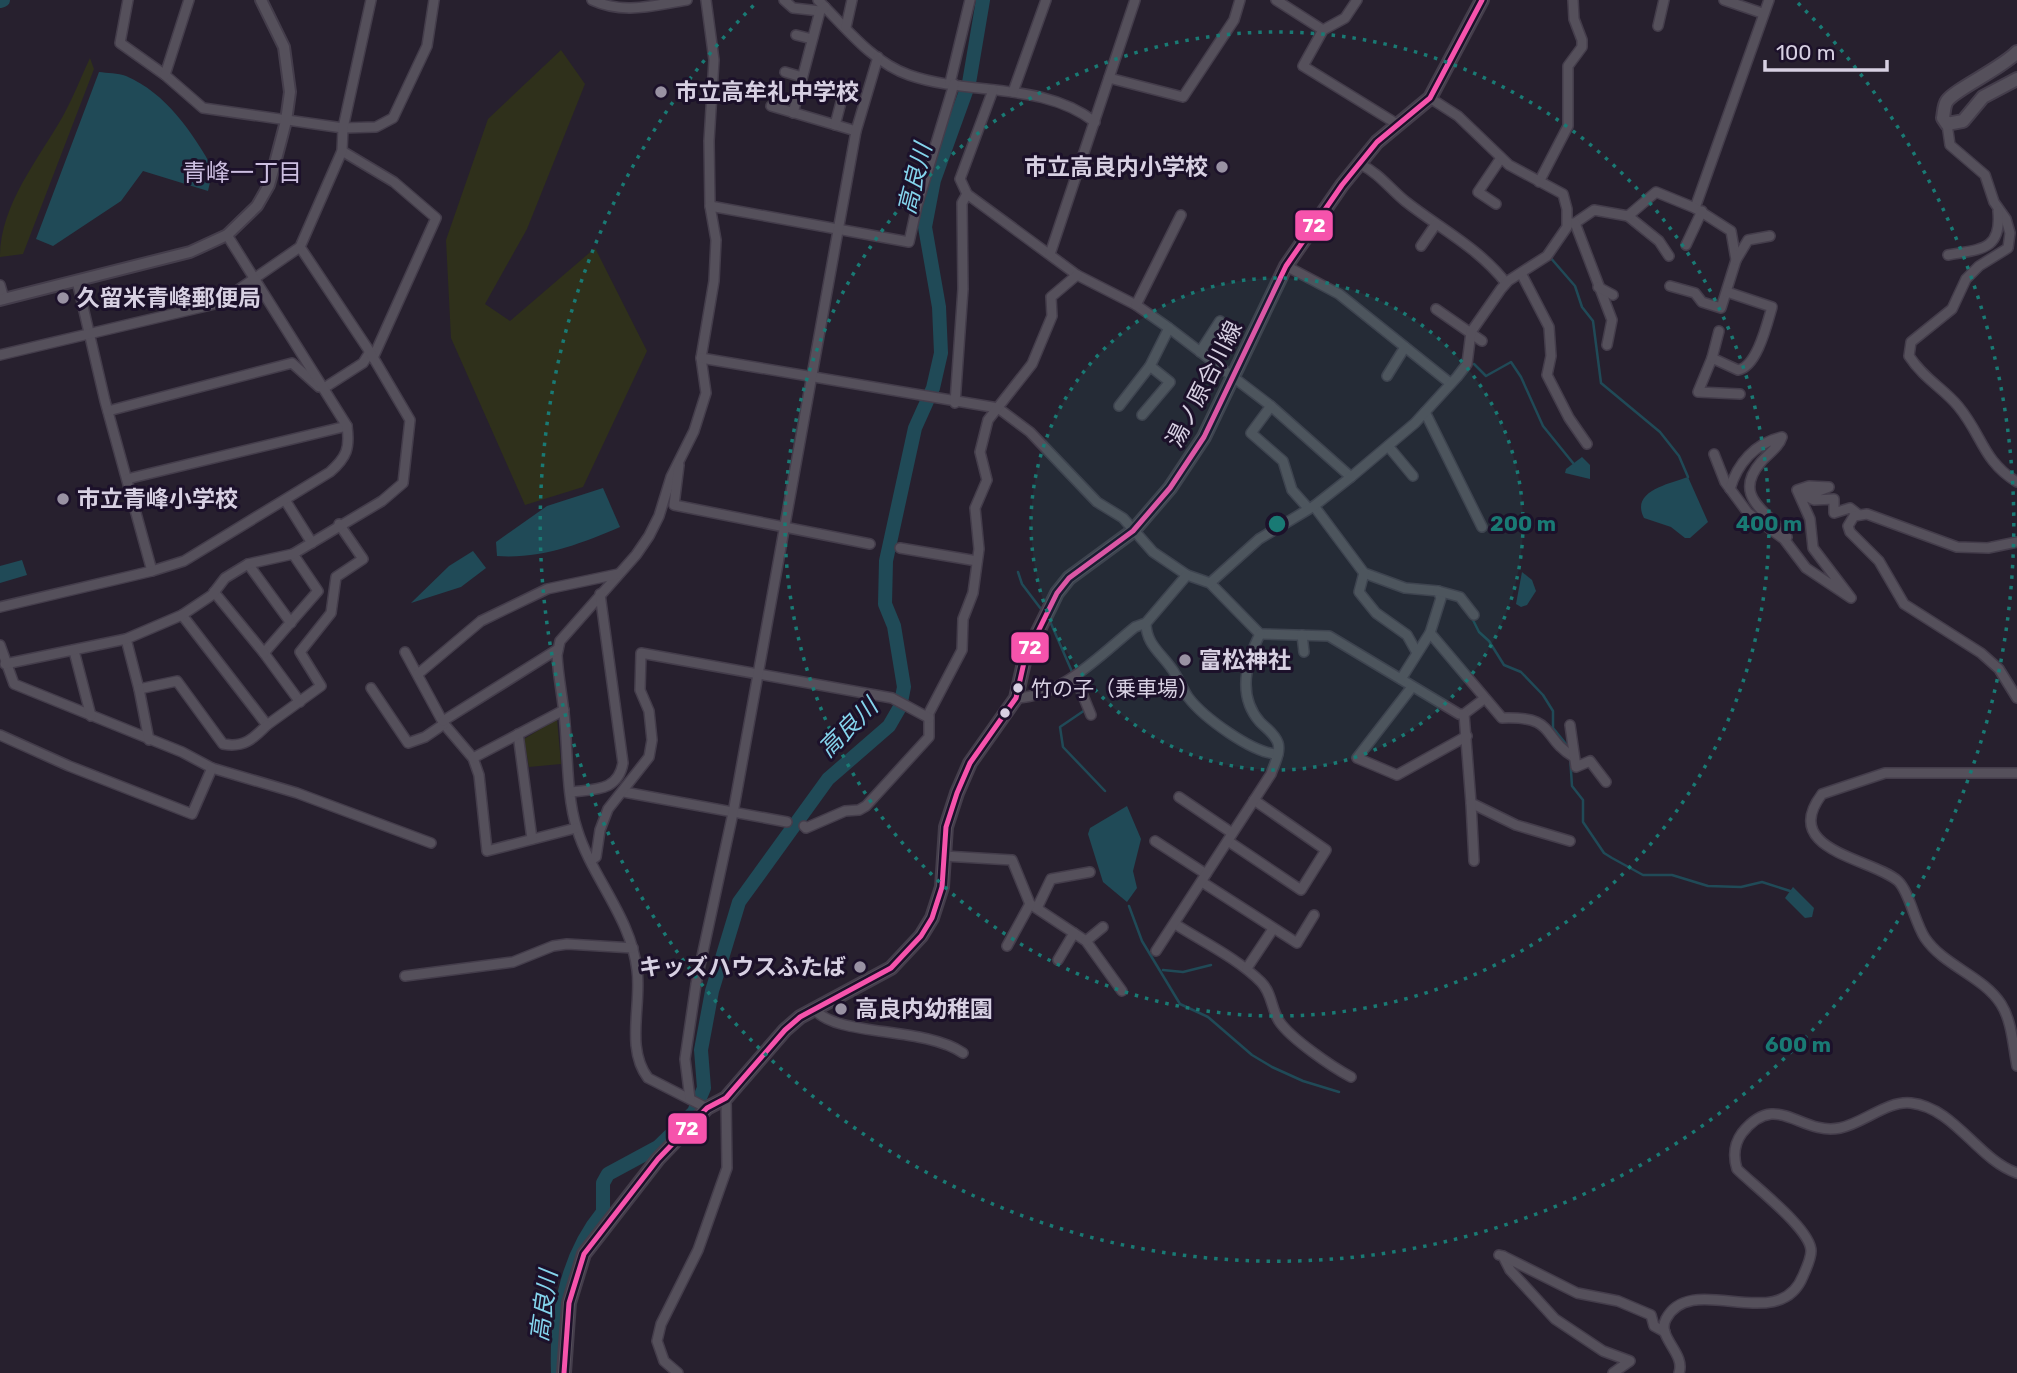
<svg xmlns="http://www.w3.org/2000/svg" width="2017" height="1373" font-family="Rubik,'Noto Sans JP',sans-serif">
<rect width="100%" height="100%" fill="#27202e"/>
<!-- green -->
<g fill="#2f301b">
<path d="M 561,50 L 585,84 L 527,229 L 485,304 L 510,321 L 595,248 L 647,351 L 583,487 L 525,505 L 451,338 L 446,240 L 488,119 Z"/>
<path d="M 90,58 L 94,69 L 23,254 L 0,257 C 0,205 38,160 63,116 C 73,98 81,77 90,58 Z"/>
<path d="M 557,719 L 561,764 L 529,767 L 524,739 Z"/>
</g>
<!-- water -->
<g fill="#204a57">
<path d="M 99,72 C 107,73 118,73 126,76 C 166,93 193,133 213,169 L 208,191 L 143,171 L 121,201 L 53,246 L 36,239 Z"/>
<path d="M 1582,457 L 1590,465 L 1590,479 L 1565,473 L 1566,469 Z"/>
<path d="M 1688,477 L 1708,522 L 1690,538 L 1685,538 L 1671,527 L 1644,518 C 1630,491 1669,484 1688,477 Z"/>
<path d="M 603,488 L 620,527 C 580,544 542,559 497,556 L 496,542 L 547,506 Z"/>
<path d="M 473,551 L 486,568 L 461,587 L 411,603 L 449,566 Z"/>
<path d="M 22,560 L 27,575 L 0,583 L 0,566 Z"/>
<path d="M 1522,572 L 1532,580 L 1536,591 L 1527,605 L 1521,607 L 1516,604 Z"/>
<path d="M 1127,806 L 1141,839 L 1133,871 L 1137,888 L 1127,902 L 1103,882 L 1088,834 L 1090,828 Z"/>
<path d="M 1793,887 L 1814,908 L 1812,917 L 1805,918 L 1785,898 Z"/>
</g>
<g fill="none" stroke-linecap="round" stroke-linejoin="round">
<!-- stream -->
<g stroke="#204a57" stroke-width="2.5">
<path d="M 1549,256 L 1575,286 L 1582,307 L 1593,321 L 1601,383 L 1660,432 L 1679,456 L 1688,477"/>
<path d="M 1474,364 L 1486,376 L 1511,362 L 1521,377 L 1543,426 L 1573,463"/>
<path d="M 1018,572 L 1022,584 L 1041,609"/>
<path d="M 1472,618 L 1479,632 L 1489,641 L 1504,665 L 1521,672 L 1543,695 L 1553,711 L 1553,728 L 1570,749"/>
<path d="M 1049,619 L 1073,674"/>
<path d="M 1085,710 L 1060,727 L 1063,747 L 1105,791"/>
<path d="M 1570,756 L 1572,786 L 1583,800 L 1583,822 L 1604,853 L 1612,858 L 1643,875 L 1672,875 L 1708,886 L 1741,887 L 1762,882 L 1790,891"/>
<path d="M 1129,906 L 1142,941 L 1180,1004 L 1208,1017 L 1252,1055 L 1272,1067 L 1303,1081 L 1339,1092"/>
<path d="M 1163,970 L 1183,972 L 1211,965"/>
</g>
<!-- river -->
<g stroke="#204a57" stroke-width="14">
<path d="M 0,1 L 3,0"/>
<path d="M 558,1373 C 556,1316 566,1257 603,1212 L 603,1183 L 608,1174 L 658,1147 L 694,1112 L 704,1088 L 701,1050 L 712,991 L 739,902 L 828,779 L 889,726 L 900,707 L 904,687 L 894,626 L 885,604 L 886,561 L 915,428 L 933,388 L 941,353 L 939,307 L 925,227 L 934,180 L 969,83 L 983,0"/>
</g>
<!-- minor casing -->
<g stroke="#443d4b" stroke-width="12">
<g id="minor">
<path d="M 128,0 L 120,43 L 165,75 L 203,108 L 343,128 L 376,127 L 393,118 L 427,46 L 434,0"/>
<path d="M 592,0 C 624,15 654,5 687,0"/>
<path d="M 706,0 L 714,60 L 709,141 L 710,206 L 716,240 L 714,281 L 701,358 L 706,393 L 694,431 L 671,477 L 659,516 L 649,536 L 636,555 L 560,641 L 557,655 C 558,675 562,694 564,713 C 568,748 566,796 577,829 C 592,878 631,917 637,970 C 642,1004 625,1048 648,1078 L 707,1108"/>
<path d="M 784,0 L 793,8 L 820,11"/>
<path d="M 818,0 C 844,26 873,63 909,75 C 969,96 1042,81 1095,122"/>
<path d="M 1276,0 L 1323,30"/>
<path d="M 1357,0 L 1345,18 L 1323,30 L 1303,66 L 1397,124"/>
<path d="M 1724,0 L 1762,13"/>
<path d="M 1658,26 L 1664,0"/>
<path d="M 846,27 L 852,0"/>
<path d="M 796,35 L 812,39"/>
<path d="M 785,72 L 802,77"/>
<path d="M 165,75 L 189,0"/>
<path d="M 1109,78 L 1183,97 L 1234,20 L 1240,0"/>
<path d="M 950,83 L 970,0"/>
<path d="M 993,90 L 960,179 L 967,194 L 1077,275 L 1136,305 L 1169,328 L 1271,406 L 1351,477"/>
<path d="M 1013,92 L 1046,0"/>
<path d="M 771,106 L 856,131"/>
<path d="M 793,113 L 820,11 L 825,7"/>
<path d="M 1947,124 L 1950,145 L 1985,175 L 1994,202 L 2006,219 L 2010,233 L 2008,248 L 1979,266 L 1966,279 L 1952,309 L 1911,342 L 1909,356 C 1924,379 1943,388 1958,406 C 1983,436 1982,460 2017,482"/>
<path d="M 835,125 L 845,87"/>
<path d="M 342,151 L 394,182 L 436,218 L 373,358"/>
<path d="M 1360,164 C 1380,174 1389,188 1405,201 C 1439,228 1479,248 1506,283"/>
<path d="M 1539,182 L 1568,126 L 1568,66 L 1582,47 L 1582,40 L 1574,19 L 1573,0"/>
<path d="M 1496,204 L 1478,192 L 1501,158"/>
<path d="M 710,206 L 909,242 L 917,206 L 954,84"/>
<path d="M 1695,208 L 1769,0"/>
<path d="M 1628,216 L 1659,241 L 1669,256"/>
<path d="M 1569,223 L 1575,223 L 1594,210 L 1628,216 L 1656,192 L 1695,208 L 1731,231 L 1736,260 L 1721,308 L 1702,302 L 1695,293 L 1670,286"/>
<path d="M 1575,223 L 1612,320 L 1607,345"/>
<path d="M 1686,245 L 1702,211"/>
<path d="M 1421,246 L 1436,224"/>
<path d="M 1050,254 L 1135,0"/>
<path d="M 1948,255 C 1980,249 2002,251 1998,211"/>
<path d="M 1736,260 L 1748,240 L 1770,236"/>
<path d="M 1286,266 L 1339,294 L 1450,383"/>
<path d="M 1521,273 L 1549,327 L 1551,356 L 1547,375 L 1569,418 L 1587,444"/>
<path d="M 77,281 L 105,401 L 152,571"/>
<path d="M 0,285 L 4,299"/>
<path d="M 1598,287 L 1613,295"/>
<path d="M 1727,292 L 1772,307 C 1767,324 1757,367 1738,370 L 1712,358 L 1698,392 L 1740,394"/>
<path d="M 1136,305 L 1181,215"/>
<path d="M 1436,309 L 1482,341"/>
<path d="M 1200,352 L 1220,321"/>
<path d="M 0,355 L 219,303 L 300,247 L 342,151 L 343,128 L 371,0"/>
<path d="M 701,358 L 998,408 L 1030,432 L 1097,502 L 1123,518 L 1153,552 L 1187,575 L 1210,583 L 1260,634"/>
<path d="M 1712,358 L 1719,331"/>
<path d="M 1387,376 L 1405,347"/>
<path d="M 324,388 L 363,363 L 370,352"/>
<path d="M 955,403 L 963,289 L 962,203 L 967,194"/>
<path d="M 1119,406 L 1150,366"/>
<path d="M 1271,406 L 1251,433 L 1283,461 L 1292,490 L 1308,508"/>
<path d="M 108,411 L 292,363 L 319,387"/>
<path d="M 1425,412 L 1482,527"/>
<path d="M 1142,415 L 1170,382 L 1150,366 L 1169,328"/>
<path d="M 1388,446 L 1413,476"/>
<path d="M 1714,454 L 1725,482 L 1748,513 L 1784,539 L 1806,568 L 1851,598 L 1813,548 L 1810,519 L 1797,490 L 1809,486 L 1829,487 L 1806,496 L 1814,500 L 1834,499 L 1834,513 L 1850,508 L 1859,515"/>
<path d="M 679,465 L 674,505 L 870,544"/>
<path d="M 127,479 L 347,426"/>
<path d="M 1730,489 C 1737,464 1755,443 1782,437 C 1779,447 1768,454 1761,462 C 1731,497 1768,511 1787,537"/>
<path d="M 285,500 L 312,543"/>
<path d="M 1314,506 L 1364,573 L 1405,588 L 1438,591 L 1441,598 L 1430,633 L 1502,718 C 1558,716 1540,737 1574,757"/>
<path d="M 2017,542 L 1988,548 L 1957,547 L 1867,514 L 1854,516 L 1848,526 L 1850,532 L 1879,561 L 1904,604 L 1981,653 L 1999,669 L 2017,698"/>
<path d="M 900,548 L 977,561"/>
<path d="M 293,554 L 318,591 L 264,653 L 300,702"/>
<path d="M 248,564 L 291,623"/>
<path d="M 1364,573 L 1359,592 L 1376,613 L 1407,635 L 1416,651"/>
<path d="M 1210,583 L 1259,539 L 1314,506 L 1351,477 L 1415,423 L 1457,377 L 1467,364 L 1471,332 L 1501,289 L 1508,281 L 1547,256 L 1567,227 L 1567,209 L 1563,194 L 1509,165 L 1458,116 L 1430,98"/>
<path d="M 1438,591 L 1460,597 L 1474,615"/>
<path d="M 214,592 L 264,653"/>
<path d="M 0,607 L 152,571 L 184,561 L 330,472 C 347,457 350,448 347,426 L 227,235"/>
<path d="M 182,615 L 267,725 L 321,686 L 300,652 L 331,613 L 336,577 L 363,559 L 339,524"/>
<path d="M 1146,623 C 1146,644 1161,653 1172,669 C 1178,677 1182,688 1188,697 C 1203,717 1253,754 1278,754"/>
<path d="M 1260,634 L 1329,636 L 1459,714 L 1464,714 L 1484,699"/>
<path d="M 1302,635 L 1304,652"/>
<path d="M 126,639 L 139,689 L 177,681 L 223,744 C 244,748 253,739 267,725"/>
<path d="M 0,645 L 14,684 L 182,752 L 212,768 L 297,793 L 431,843"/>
<path d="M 74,651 L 91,716"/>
<path d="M 405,652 L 444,724 L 473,758 L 479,775 L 487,851 L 576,828"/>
<path d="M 5,664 L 126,639 L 182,615 L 212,595 L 225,578 L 248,564 L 293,554 L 382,501 L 403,483 L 410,420 L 370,352 L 300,247"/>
<path d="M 418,674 L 481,621 L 547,589 L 618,574"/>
<path d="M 1075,676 L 1091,715"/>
<path d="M 1401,679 L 1430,633"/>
<path d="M 1412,687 L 1357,758 L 1397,775 L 1467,736"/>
<path d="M 371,688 L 408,743 L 425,737 L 444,724"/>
<path d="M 139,689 L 149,740"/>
<path d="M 1016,698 C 1063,696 1100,655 1135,627 L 1146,623 L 1187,575"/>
<path d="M 1464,714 L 1471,803 L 1516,825 L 1570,841"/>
<path d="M 443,721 L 558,649"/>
<path d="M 1570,725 L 1576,767 L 1590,761 L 1606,782"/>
<path d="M 518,734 L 532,839"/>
<path d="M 0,735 L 69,766 L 192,814 L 212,768"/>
<path d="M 473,758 L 564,710"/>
<path d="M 2017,773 L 1885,773 L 1822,794 C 1779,851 1872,858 1898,881 C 1909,891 1915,923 1925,938 C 1944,966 1983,976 2001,1004 C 2012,1021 2013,1046 2017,1066"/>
<path d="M 572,792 C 596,789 618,791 623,763 L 600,594"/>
<path d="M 624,792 L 787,822"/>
<path d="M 1179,797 L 1232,833"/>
<path d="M 1471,803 L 1474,861"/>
<path d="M 804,826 L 806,828 L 845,811 L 859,810 L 866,806 L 929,737 L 929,713 L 962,650 L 963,619 L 973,593 L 979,549 L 975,508 L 987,480 L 980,452 L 988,420 L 1032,364 L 1052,316 L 1051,297 L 1077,275"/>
<path d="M 1155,841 L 1206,874"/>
<path d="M 1228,841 L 1301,890 L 1326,850 L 1254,800"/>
<path d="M 944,856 L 1012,860 L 1030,904 L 1086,941 L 1122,991"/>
<path d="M 591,860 L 596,857 L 600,830 L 608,809 L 649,757 L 652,740 L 649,711 L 640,690 L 641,653 L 892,698 L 929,718"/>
<path d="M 1202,882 L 1297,943 L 1314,915"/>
<path d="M 1037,908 L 1051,879 L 1090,872"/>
<path d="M 1175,924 C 1203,942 1237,958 1261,982 C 1272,993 1271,1008 1279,1021 C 1290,1038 1332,1067 1351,1077"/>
<path d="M 1086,941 L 1103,927"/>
<path d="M 1007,946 L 1030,904"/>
<path d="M 1156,951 L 1271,774 C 1274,765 1281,752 1278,743 C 1275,734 1266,728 1260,722 C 1237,696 1246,662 1260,634"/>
<path d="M 1058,960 L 1074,933"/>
<path d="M 1247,968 L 1273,929"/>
<path d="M 405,976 L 513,962 L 553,946 L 567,944 L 633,948"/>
<path d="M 815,1010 C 838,1037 923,1026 963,1053"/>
<path d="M 690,1099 L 685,1059 L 696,984 L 733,813 L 856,131 L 878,57"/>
<path d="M 1499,1255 L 1503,1256 L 1510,1270 L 1555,1319 L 1603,1351 L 1630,1361 L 1613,1373"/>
<path d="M 1503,1256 L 1577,1293 L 1618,1301 L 1651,1315 L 1654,1326 L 1665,1332"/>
<path d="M 678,1373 L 664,1361 L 657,1341 L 661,1324 L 698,1250 L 727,1168 L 726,1098"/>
<path d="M 1679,1373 C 1686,1353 1656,1337 1666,1319 C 1691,1270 1779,1336 1803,1276 C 1806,1269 1811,1259 1811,1251 C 1811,1229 1754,1186 1737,1169 C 1733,1156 1734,1144 1742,1133 C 1777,1089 1800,1136 1840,1128 C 1862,1124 1888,1100 1911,1103 C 1955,1108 1977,1159 2017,1173"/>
</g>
</g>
<!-- tertiary casing -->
<g stroke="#443d4b" stroke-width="14">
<path id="tertiary" d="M 0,300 L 190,252 L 227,235 L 257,206 L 269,185 L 275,163 L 286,121 L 290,92 L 284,47 L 261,0"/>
</g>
<!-- secondary casing -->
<g stroke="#443d4b" stroke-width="16">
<g id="secondary">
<path d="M 2017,52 C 2002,68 1954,90 1947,101 C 1944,105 1944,112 1943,118 L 1947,124 L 1963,121 L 1983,97 L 2017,79"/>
<path d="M 564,1373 L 569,1303 L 584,1254 L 658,1159 L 707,1108 L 726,1098 L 785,1030 L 800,1017 L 891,968 L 921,936 L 932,918 L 942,887 L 946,827 L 957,793 L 970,763 L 1016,698 L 1025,658 L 1057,593 L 1069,578 L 1133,531 L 1170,488 L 1204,437 L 1286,266 L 1342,185 L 1377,142 L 1430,98 L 1482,0"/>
</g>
</g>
<!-- minor -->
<use href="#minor" stroke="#55505b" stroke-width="9"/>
<!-- tertiary -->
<use href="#tertiary" stroke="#55505b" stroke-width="10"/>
<!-- secondary -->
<use href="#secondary" stroke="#55505b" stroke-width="12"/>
<!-- bus-1 casing -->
<g stroke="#1c112a" stroke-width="10">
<path id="bus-1" d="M 564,1373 L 569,1303 L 584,1254 L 658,1159 L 707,1108 L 726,1098 L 785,1030 L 800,1017 L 891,968 L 921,936 L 932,918 L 942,887 L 946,827 L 957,793 L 970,763 L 1016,698 L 1025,658 L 1057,593 L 1069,578 L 1133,531 L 1170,488 L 1204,437 L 1286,266 L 1342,185 L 1377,142 L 1430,98 L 1482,0"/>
</g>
<!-- bus-1 -->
<use href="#bus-1" stroke="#f653ac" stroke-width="5"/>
</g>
<!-- distance rings -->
<circle cx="1277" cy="524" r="246" fill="#197a74" fill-opacity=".12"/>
<g fill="none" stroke="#197a74" stroke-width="3.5" stroke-dasharray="3.5 7">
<circle cx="1277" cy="524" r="246"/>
<circle cx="1277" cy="524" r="492"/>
<path d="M1798 3A737 737 0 1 1 756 3"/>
</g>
<!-- markers -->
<g fill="#9992a3" stroke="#1c112a" stroke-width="2.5">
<circle cx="661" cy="92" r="7"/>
<circle cx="1222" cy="167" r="7"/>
<circle cx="63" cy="298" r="7"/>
<circle cx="63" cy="499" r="7"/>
<circle cx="1185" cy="660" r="7"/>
<circle cx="860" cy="967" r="7"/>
<circle cx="841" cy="1009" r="7"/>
</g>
<g fill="#d7d0e2" stroke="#1c112a" stroke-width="2.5">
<circle cx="1018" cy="688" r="6"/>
<circle cx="1005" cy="713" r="6"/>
</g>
<g text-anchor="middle" stroke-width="6" stroke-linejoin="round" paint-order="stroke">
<!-- bus labels -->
<g font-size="21" fill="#d7d0e2" stroke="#1c112a" text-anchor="start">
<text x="1031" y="696">竹の子（乗車場）</text>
</g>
<!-- poi labels -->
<g font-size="23" font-weight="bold" fill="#d7d0e2" stroke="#1c112a" text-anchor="start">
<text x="675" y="100">市立高牟礼中学校</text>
<text x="1208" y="175" text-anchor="end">市立高良内小学校</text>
<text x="77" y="306">久留米青峰郵便局</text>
<text x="77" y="507">市立青峰小学校</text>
<text x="1199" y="668">富松神社</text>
<text x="846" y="975" text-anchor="end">キッズハウスふたば</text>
<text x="855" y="1017">高良内幼稚園</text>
</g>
<!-- street labels -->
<g font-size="23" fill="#d7d0e2" stroke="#1c112a">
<text transform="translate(1204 384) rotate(-63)" y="8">湯ノ原合川線</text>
</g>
<!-- neighbourhood labels -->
<g font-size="24" fill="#cdbfe1" stroke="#1c112a">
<text x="242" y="181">青峰一丁目</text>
</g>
<!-- water labels -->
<g font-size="24" font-style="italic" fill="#84d4ec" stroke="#1c112a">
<text transform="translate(915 179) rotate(-76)" y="8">高良川</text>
<text transform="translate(848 728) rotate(-45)" y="8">高良川</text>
<text transform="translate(544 1306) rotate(-82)" y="8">高良川</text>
</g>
</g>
<circle cx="1277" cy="524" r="10" fill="#197a74" stroke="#1c112a" stroke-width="3.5"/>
<g font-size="21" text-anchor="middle" font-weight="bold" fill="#197a74" stroke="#1c112a" stroke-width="6" stroke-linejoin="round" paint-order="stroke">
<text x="1523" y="531">200 m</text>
<text x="1769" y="531">400 m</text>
<text x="1798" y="1052">600 m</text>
</g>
<g stroke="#1c112a" stroke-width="2.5">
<rect x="1294" y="209" width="40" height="33" rx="7" fill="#f653ac"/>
<rect x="1010" y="631" width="40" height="33" rx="7" fill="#f653ac"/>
<rect x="667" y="1112" width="41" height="33" rx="7" fill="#f653ac"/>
</g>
<g font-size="19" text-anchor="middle" font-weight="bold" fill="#fff">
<text x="1314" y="232">72</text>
<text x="1030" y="654">72</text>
<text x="687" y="1135">72</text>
</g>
<!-- scale -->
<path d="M1765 60v10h122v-10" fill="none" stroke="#d7d0e2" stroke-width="3.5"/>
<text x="1776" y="60" font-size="21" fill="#d7d0e2" stroke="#1c112a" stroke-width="5" paint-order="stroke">100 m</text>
</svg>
